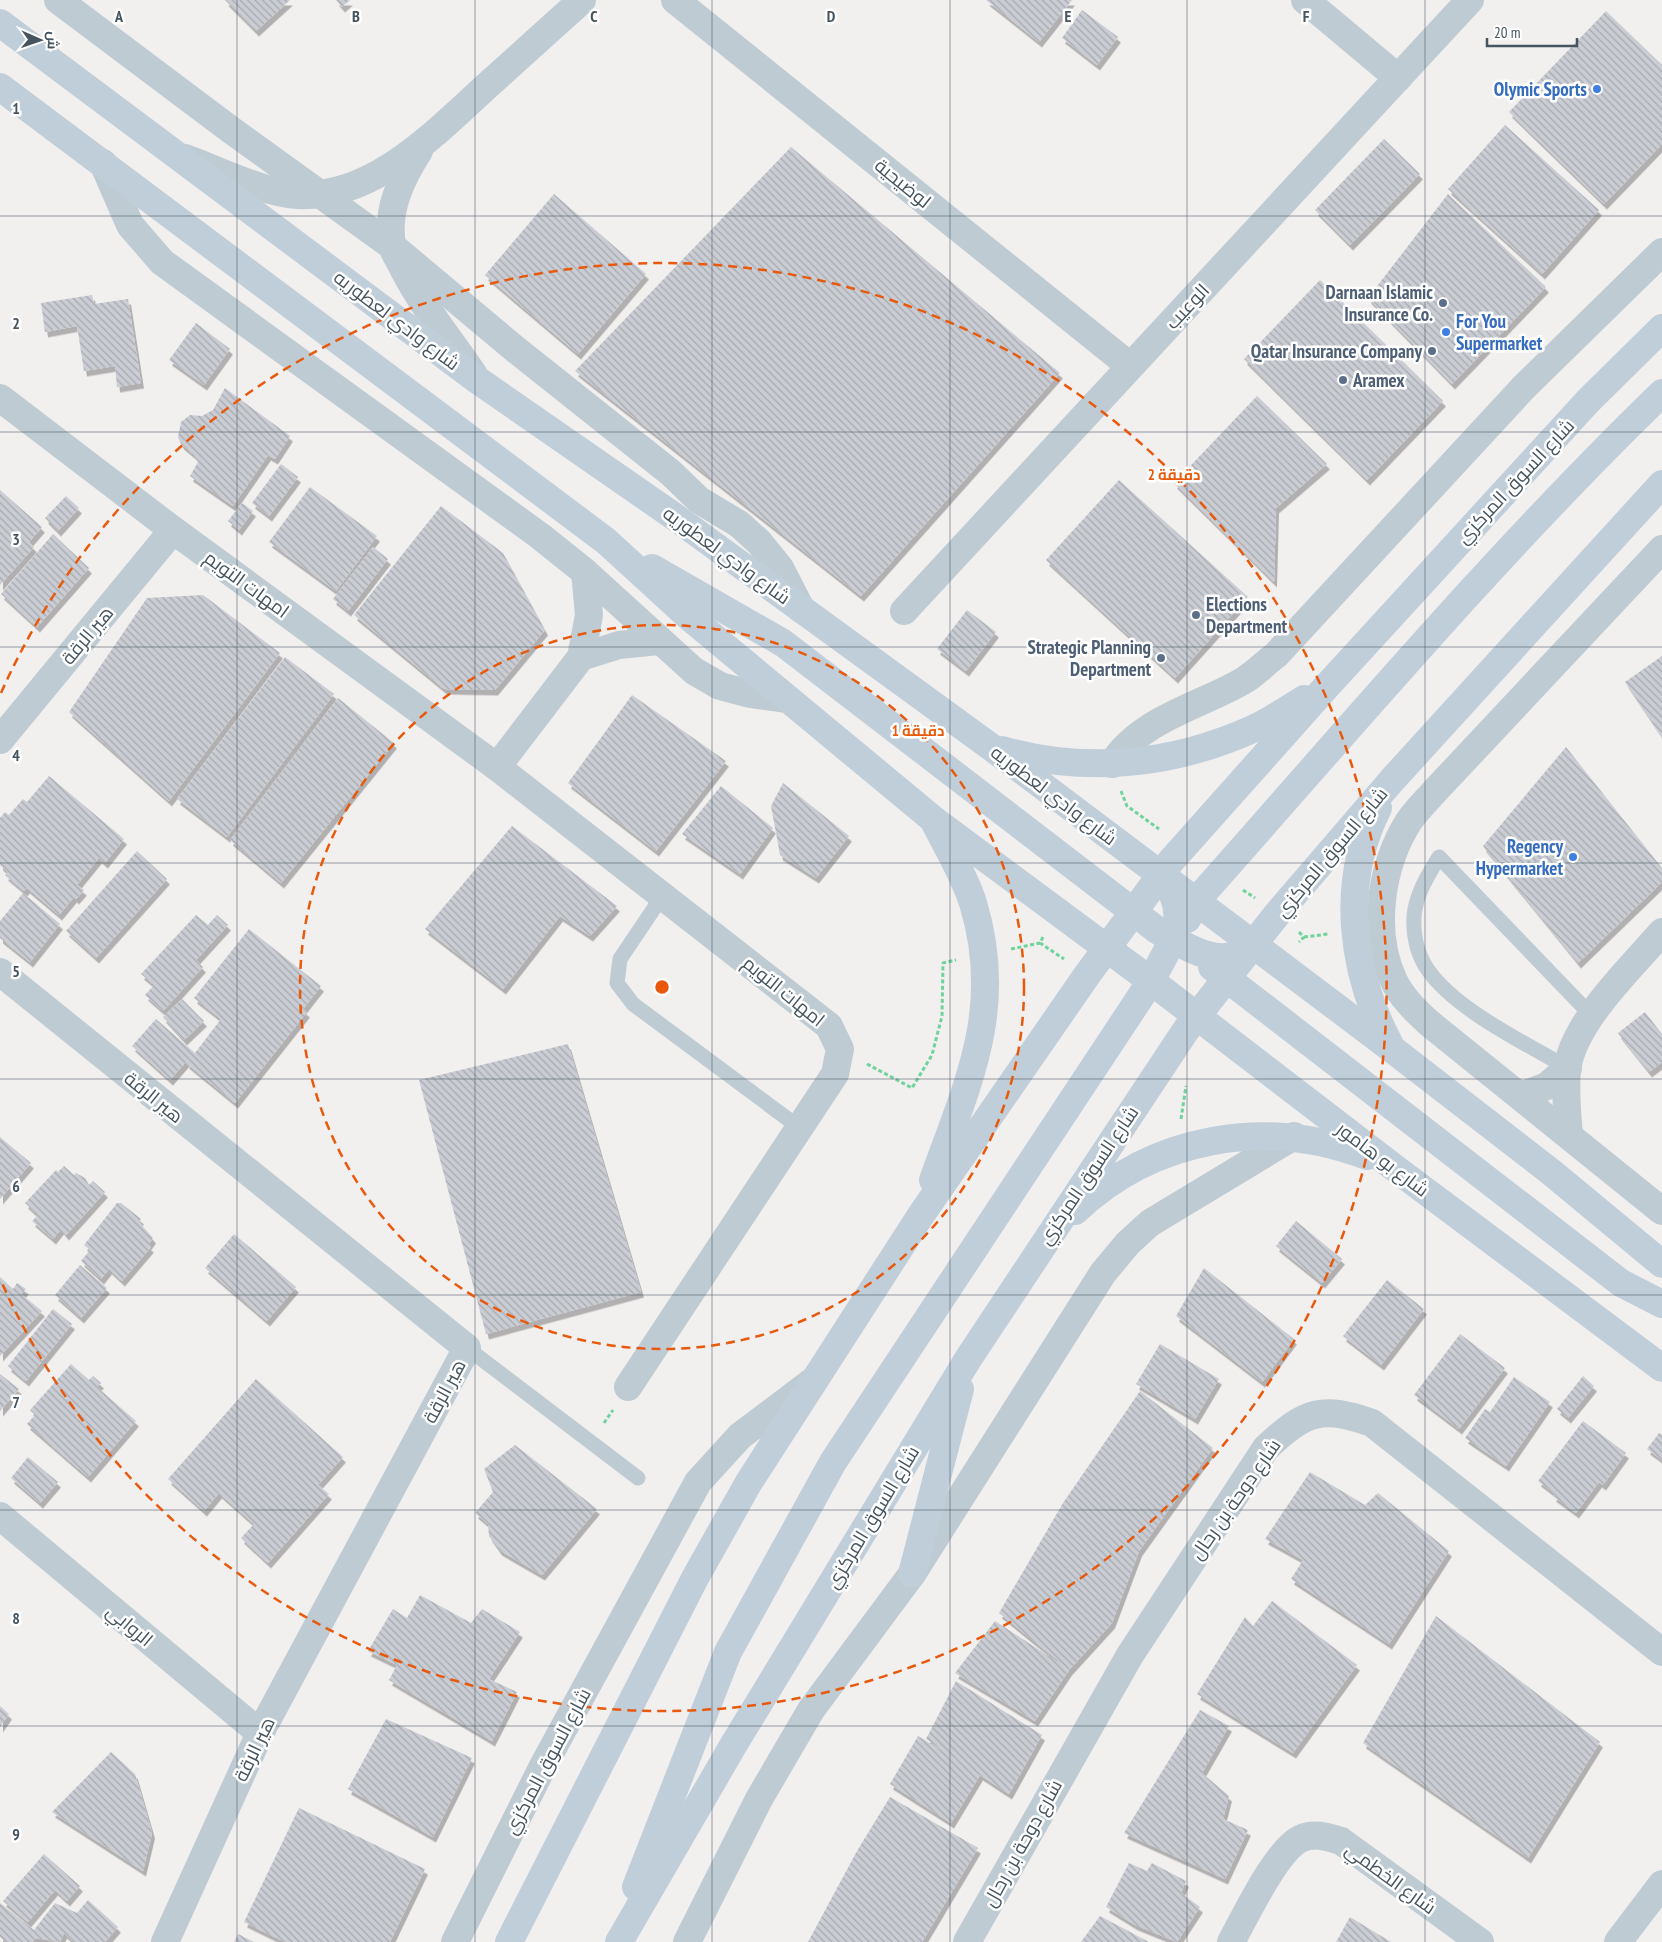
<svg xmlns="http://www.w3.org/2000/svg" width="1662" height="1942" font-family="'PT Sans Narrow',Cairo,sans-serif">
<defs>
<pattern id="building-back-hatch" width="6" height="6" patternUnits="userSpaceOnUse" patternTransform="scale(1.25)"><rect width="6" height="6" fill="#caced4"/><path d="M-1 5l2 2M0 0l6 6M5-1l2 2" fill="none" stroke="#a6aaaf"/></pattern>
<filter id="shadow"><feDropShadow dx="3" dy="5.5" stdDeviation="0" flood-color="#0004"/></filter>
</defs>
<rect width="100%" height="100%" fill="#f2efef"/>
<!-- building -->
<g fill="url(#building-back-hatch)" filter="url(#shadow)">
<path d="M 225,0 L 290,0 L 256,31 Z"/>
<path d="M 336,0 L 350,0 L 342,7 Z"/>
<path d="M 986,0 L 1072,0 L 1039,42 Z"/>
<path d="M 1082,10 L 1118,37 L 1097,65 L 1062,38 Z"/>
<path d="M 1606,11 L 1662,65 L 1662,144 L 1604,204 L 1509,112 Z"/>
<path d="M 1505,125 L 1599,210 L 1542,274 L 1448,189 Z"/>
<path d="M 1384,139 L 1420,174 L 1350,245 L 1315,210 Z"/>
<path d="M 791,147 L 1060,373 L 861,596 L 575,371 Z"/>
<path d="M 554,194 L 646,274 L 578,354 L 485,275 Z"/>
<path d="M 1448,194 L 1546,287 L 1452,384 L 1368,298 Z"/>
<path d="M 1320,280 L 1443,401 L 1367,480 L 1244,359 Z"/>
<path d="M 92,295 L 94,304 L 128,299 L 141,383 L 117,387 L 115,366 L 84,371 L 77,326 L 45,332 L 41,303 Z"/>
<path d="M 196,323 L 230,349 L 204,385 L 169,360 Z"/>
<path d="M 225,388 L 290,436 L 275,459 L 268,455 L 233,506 L 190,476 L 198,462 L 194,455 L 181,444 L 178,437 L 181,422 L 190,415 L 202,416 L 213,410 Z"/>
<path d="M 1257,396 L 1327,464 L 1276,508 L 1274,582 L 1174,483 Z"/>
<path d="M 281,464 L 298,477 L 269,516 L 252,503 Z"/>
<path d="M 1119,480 L 1248,597 L 1175,678 L 1046,560 Z"/>
<path d="M 310,487 L 377,536 L 336,591 L 269,542 Z"/>
<path d="M 0,490 L 42,527 L 29,542 L 34,547 L 0,585 Z"/>
<path d="M 66,496 L 79,508 L 58,531 L 45,518 Z"/>
<path d="M 242,503 L 253,511 L 239,530 L 228,521 Z"/>
<path d="M 441,506 L 503,553 L 545,630 L 495,690 L 444,689 L 354,615 Z"/>
<path d="M 53,534 L 89,568 L 37,627 L 1,594 Z"/>
<path d="M 373,547 L 388,559 L 348,611 L 333,599 Z"/>
<path d="M 203,595 L 280,653 L 169,801 L 69,712 L 147,598 Z"/>
<path d="M 967,610 L 996,632 L 966,671 L 937,649 Z"/>
<path d="M 1662,656 L 1662,737 L 1625,682 Z"/>
<path d="M 285,657 L 334,694 L 227,837 L 177,799 Z"/>
<path d="M 632,695 L 726,761 L 656,851 L 568,783 Z"/>
<path d="M 338,698 L 394,743 L 281,883 L 230,840 Z"/>
<path d="M 1566,747 L 1662,868 L 1662,882 L 1578,963 L 1483,846 Z"/>
<path d="M 49,776 L 124,839 L 105,863 L 99,858 L 77,885 L 84,890 L 76,899 L 74,897 L 59,915 L 27,888 L 24,891 L 5,875 L 8,872 L 0,865 L 0,818 L 5,812 L 9,815 L 23,799 L 27,802 Z"/>
<path d="M 783,783 L 849,836 L 816,878 L 780,855 L 771,806 Z"/>
<path d="M 721,786 L 773,828 L 740,874 L 682,834 Z"/>
<path d="M 512,826 L 617,906 L 590,936 L 560,916 L 503,989 L 425,929 Z"/>
<path d="M 137,851 L 167,879 L 96,958 L 66,931 Z"/>
<path d="M 23,893 L 60,924 L 30,962 L 0,938 L 0,921 Z"/>
<path d="M 196,915 L 208,925 L 217,915 L 228,925 L 196,960 L 203,967 L 163,1011 L 145,995 L 154,985 L 141,974 Z"/>
<path d="M 249,929 L 321,986 L 303,1009 L 307,1012 L 235,1103 L 186,1063 L 192,1055 L 170,1080 L 132,1046 L 156,1019 L 195,1053 L 221,1019 L 194,998 Z"/>
<path d="M 182,999 L 204,1021 L 184,1040 L 163,1017 Z"/>
<path d="M 1645,1012 L 1662,1034 L 1662,1062 L 1649,1072 L 1618,1033 Z"/>
<path d="M 568,1044 L 641,1292 L 486,1334 L 419,1080 Z"/>
<path d="M 0,1137 L 31,1163 L 0,1199 Z"/>
<path d="M 64,1166 L 74,1175 L 76,1173 L 85,1178 L 89,1185 L 93,1181 L 105,1192 L 66,1235 L 61,1229 L 53,1239 L 32,1221 L 38,1215 L 25,1203 L 56,1170 L 58,1172 Z"/>
<path d="M 117,1203 L 121,1203 L 141,1219 L 139,1222 L 153,1238 L 148,1245 L 151,1247 L 122,1281 L 109,1269 L 101,1279 L 81,1261 L 90,1250 L 84,1245 Z"/>
<path d="M 1296,1221 L 1342,1259 L 1322,1283 L 1276,1246 Z"/>
<path d="M 234,1234 L 296,1287 L 267,1321 L 205,1268 Z"/>
<path d="M 80,1265 L 107,1288 L 81,1318 L 55,1295 Z"/>
<path d="M 1204,1268 L 1294,1339 L 1262,1382 L 1176,1316 Z"/>
<path d="M 0,1277 L 13,1289 L 17,1283 L 26,1289 L 21,1294 L 42,1311 L 0,1356 Z"/>
<path d="M 1387,1280 L 1424,1309 L 1381,1365 L 1343,1336 Z"/>
<path d="M 53,1309 L 72,1324 L 26,1381 L 8,1366 Z"/>
<path d="M 1460,1334 L 1505,1368 L 1459,1429 L 1414,1395 Z"/>
<path d="M 1160,1344 L 1219,1379 L 1195,1419 L 1136,1384 Z"/>
<path d="M 71,1364 L 89,1380 L 93,1376 L 101,1383 L 97,1387 L 136,1421 L 88,1477 L 27,1424 L 35,1415 L 30,1410 Z"/>
<path d="M 0,1374 L 19,1389 L 0,1411 Z"/>
<path d="M 1583,1376 L 1594,1386 L 1568,1418 L 1557,1409 Z"/>
<path d="M 1514,1377 L 1550,1402 L 1506,1466 L 1465,1438 L 1485,1409 L 1490,1412 Z"/>
<path d="M 256,1379 L 343,1457 L 318,1485 L 329,1494 L 268,1563 L 241,1538 L 254,1524 L 219,1493 L 204,1511 L 168,1479 Z"/>
<path d="M 1140,1391 L 1213,1448 L 1139,1551 L 1112,1623 L 1069,1670 L 1035,1721 L 955,1673 L 995,1621 L 1067,1668 L 999,1613 L 1063,1503 Z"/>
<path d="M 1583,1421 L 1626,1453 L 1603,1485 L 1599,1482 L 1576,1513 L 1553,1496 L 1555,1494 L 1538,1481 Z"/>
<path d="M 1659,1433 L 1662,1435 L 1662,1460 L 1647,1449 Z"/>
<path d="M 515,1445 L 597,1509 L 542,1575 L 499,1550 L 489,1536 L 488,1524 L 475,1513 L 493,1492 L 484,1469 Z"/>
<path d="M 28,1457 L 58,1482 L 40,1503 L 11,1478 Z"/>
<path d="M 1310,1472 L 1365,1505 L 1378,1493 L 1449,1551 L 1389,1644 L 1291,1579 L 1303,1560 L 1265,1539 Z"/>
<path d="M 420,1595 L 471,1623 L 482,1609 L 520,1632 L 489,1679 L 517,1692 L 492,1741 L 389,1680 L 397,1665 L 368,1651 L 393,1609 L 407,1618 Z"/>
<path d="M 1272,1601 L 1357,1665 L 1293,1753 L 1197,1694 L 1245,1617 L 1253,1626 Z"/>
<path d="M 1436,1616 L 1600,1742 L 1528,1858 L 1363,1743 Z"/>
<path d="M 956,1681 L 1042,1735 L 1009,1794 L 980,1775 L 951,1823 L 890,1784 L 918,1736 L 962,1763 L 926,1739 Z"/>
<path d="M 0,1706 L 9,1714 L 0,1727 Z"/>
<path d="M 1200,1710 L 1229,1726 L 1202,1773 L 1229,1796 L 1223,1819 L 1248,1830 L 1225,1879 L 1124,1833 Z"/>
<path d="M 386,1719 L 472,1758 L 433,1837 L 348,1789 Z"/>
<path d="M 111,1752 L 135,1774 L 152,1833 L 143,1871 L 52,1812 Z"/>
<path d="M 890,1797 L 978,1848 L 922,1942 L 808,1942 L 857,1851 Z"/>
<path d="M 299,1808 L 425,1869 L 390,1942 L 285,1942 L 244,1922 Z"/>
<path d="M 44,1854 L 80,1886 L 67,1901 L 55,1890 L 28,1922 L 3,1901 Z"/>
<path d="M 1129,1863 L 1147,1871 L 1152,1863 L 1186,1881 L 1181,1893 L 1200,1907 L 1177,1942 L 1135,1925 L 1106,1907 Z"/>
<path d="M 88,1900 L 118,1927 L 105,1942 L 74,1942 L 64,1933 L 60,1942 L 35,1938 L 32,1942 L 6,1942 L 0,1937 L 0,1903 L 34,1930 L 55,1903 L 77,1913 Z"/>
<path d="M 1100,1916 L 1149,1942 L 1081,1942 Z"/>
<path d="M 1350,1917 L 1391,1942 L 1336,1942 Z"/>
<path d="M 238,1934 L 254,1942 L 234,1942 Z"/>
</g>
<g fill="none" stroke-linecap="round" stroke-linejoin="round">
<!-- path -->
<g stroke="#6ed49b" stroke-width="3" stroke-dasharray="4 2.5" stroke-linecap="butt">
<path d="M 1121,791 L 1127,806 L 1159,829"/>
<path d="M 1243,890 L 1255,898"/>
<path d="M 1299,932 L 1304,937 L 1299,942"/>
<path d="M 1043,937 L 1040,943 L 1064,959"/>
<path d="M 1304,937 L 1328,934"/>
<path d="M 1011,949 L 1040,943"/>
<path d="M 867,1064 L 912,1088 L 932,1055 L 942,1016 L 943,963 L 956,960"/>
<path d="M 1181,1119 L 1186,1086"/>
<path d="M 604,1423 L 613,1410"/>
</g>
<!-- lane -->
<g stroke="#becbd2" stroke-width="15">
<path d="M 663,895 L 620,959 L 617,983 L 633,1004 L 800,1128"/>
<path d="M 1568,1068 C 1525,1043 1456,1010 1428,970 C 1417,954 1413,935 1414,916 C 1416,894 1428,875 1439,857 L 1591,1015"/>
<path d="M 467,1348 L 638,1478"/>
</g>
<!-- street -->
<g stroke="#becbd2" stroke-width="28">
<path d="M 58,0 L 231,130 L 392,246 L 515,349 L 671,473 L 699,500 L 739,524 L 759,542 L 780,568 L 801,609"/>
<path d="M 675,0 L 1130,366"/>
<path d="M 1305,0 L 1398,78"/>
<path d="M 419,151 C 401,179 386,210 392,245 C 393,250 397,257 400,262 C 419,302 449,338 474,375"/>
<path d="M 185,158 C 216,169 264,193 297,195 C 374,199 436,132 489,84 C 520,56 551,28 582,0"/>
<path d="M 103,163 L 130,225 L 162,262 L 540,536 L 585,572 L 694,671 L 720,686 L 750,694 L 786,699"/>
<path d="M 0,398 L 173,530 L 497,767 L 829,1026 L 840,1049 L 835,1074 L 628,1387"/>
<path d="M 1662,549 L 1434,792 C 1426,801 1416,811 1409,821 C 1381,865 1371,930 1393,979 C 1401,997 1415,1010 1429,1023 L 1662,1211"/>
<path d="M 904,611 L 1470,0"/>
<path d="M 581,657 L 619,645 L 659,641"/>
<path d="M 0,740 L 173,530"/>
<path d="M 1112,764 C 1140,719 1200,706 1243,681 C 1255,674 1265,663 1276,655 L 1524,387 L 1662,252"/>
<path d="M 497,767 L 581,657 L 589,615 L 585,572"/>
<path d="M 0,972 L 467,1348 L 260,1733 L 165,1942"/>
<path d="M 1521,1096 L 1547,1086 L 1568,1068"/>
<path d="M 1569,1135 C 1567,1114 1565,1091 1567,1070 C 1573,1022 1631,968 1662,932"/>
<path d="M 0,1516 L 260,1733"/>
<path d="M 455,1942 L 543,1766 L 698,1482 L 740,1436 L 813,1381"/>
<path d="M 687,1942 L 759,1799 L 811,1710 L 912,1574 L 1103,1273 L 1128,1243 L 1150,1223 L 1294,1136"/>
<path d="M 967,1942 L 1130,1655 L 1266,1448 C 1305,1411 1322,1405 1372,1423 L 1662,1652"/>
<path d="M 1231,1942 C 1245,1917 1276,1851 1300,1839 C 1314,1832 1328,1837 1341,1841 L 1480,1942"/>
<path d="M 1618,1942 L 1662,1884"/>
</g>
<!-- secondary -->
<g stroke="#c0ceda" stroke-width="28">
<path d="M 0,23 L 476,379 L 675,517 L 991,747 L 1392,1049 L 1551,1172 L 1662,1264"/>
<path d="M 0,87 L 606,541 L 688,616 L 934,820 L 1151,981 L 1400,1172 L 1662,1368"/>
<path d="M 652,568 L 783,643 L 1157,930 C 1186,947 1222,972 1253,946"/>
<path d="M 1002,750 C 1087,774 1174,765 1255,728 C 1272,720 1288,709 1304,699"/>
<path d="M 1378,808 C 1340,882 1351,971 1389,1043"/>
<path d="M 1187,919 L 1204,892 C 1354,723 1500,550 1662,393"/>
<path d="M 1212,967 L 1621,1283 L 1662,1304"/>
<path d="M 933,1180 C 968,1083 1005,1008 973,903 C 964,875 948,849 935,823"/>
<path d="M 1075,1211 C 1153,1137 1266,1117 1367,1156"/>
<path d="M 912,1574 L 960,1389"/>
<path d="M 636,1887 L 728,1652 L 833,1462 L 1151,981 C 1168,947 1194,915 1163,880"/>
<path d="M 509,1942 L 695,1578 L 749,1482 L 921,1215 L 1087,975 L 1171,861 L 1327,686 L 1589,400 L 1662,328"/>
<path d="M 619,1942 L 734,1744 L 968,1359 L 1186,1030 L 1278,913 L 1393,779 L 1662,484"/>
</g>
</g>
<!-- grid -->
<path fill="none" stroke="#45545e" stroke-width="1" stroke-opacity="0.55" d="M 237,0 L 237,1942M 475,0 L 475,1942M 712,0 L 712,1942M 950,0 L 950,1942M 1187,0 L 1187,1942M 1425,0 L 1425,1942M 0,216 L 1662,216M 0,432 L 1662,432M 0,647 L 1662,647M 0,863 L 1662,863M 0,1079 L 1662,1079M 0,1295 L 1662,1295M 0,1510 L 1662,1510M 0,1726 L 1662,1726"/>
<!-- distance rings -->
<g fill="none" stroke="#e8590c" stroke-width="2.5" stroke-dasharray="9 6">
<circle cx="662" cy="987" r="362"/>
<path d="M1 693A724 724 0 1 1 1 1281"/>
</g>
<!-- markers -->
<g fill="#3f7fe0" stroke="#fff" stroke-width="2">
<circle cx="1597" cy="89" r="5"/>
<circle cx="1446" cy="332" r="5"/>
<circle cx="1573" cy="857" r="5"/>
</g>
<g fill="#5c6f8a" stroke="#fff" stroke-width="2">
<circle cx="1443" cy="303" r="5"/>
<circle cx="1432" cy="351" r="5"/>
<circle cx="1343" cy="380" r="5"/>
<circle cx="1196" cy="615" r="5"/>
<circle cx="1161" cy="658" r="5"/>
</g>
<g text-anchor="middle" stroke-width="5" stroke-linejoin="round" paint-order="stroke">
<!-- shop labels -->
<g font-size="19" font-weight="bold" fill="#366cbe" stroke="#fff" text-anchor="end">
<text x="1587" y="96">Olymic Sports</text>
<text x="1456" y="328" text-anchor="start">For You<tspan x="1456" dy="22">Supermarket</tspan></text>
<text x="1563" y="853">Regency<tspan x="1563" dy="22">Hypermarket</tspan></text>
</g>
<!-- street labels -->
<g font-size="19" fill="#45545e" stroke="#fff">
<text transform="translate(903 183) rotate(39)" y="7">لوضيحية</text>
<text transform="translate(1187 306) rotate(-47)" y="7">الوعيب</text>
<text transform="translate(397 320) rotate(37)" y="7">شارع وادي لعطوريه</text>
<text transform="translate(1515 481) rotate(-47)" y="7">شارع السوق المركزي</text>
<text transform="translate(727 555) rotate(36)" y="7">شارع وادي لعطوريه</text>
<text transform="translate(247 584) rotate(36)" y="7">امهات التويم</text>
<text transform="translate(87 635) rotate(-50)" y="7">هير الرقة</text>
<text transform="translate(1054 795) rotate(37)" y="7">شارع وادي لعطوريه</text>
<text transform="translate(1331 852) rotate(-50)" y="7">شارع السوق المركزي</text>
<text transform="translate(784 991) rotate(39)" y="7">امهات التويم</text>
<text transform="translate(154 1097) rotate(39)" y="7">هير الرقة</text>
<text transform="translate(1383 1159) rotate(37)" y="7">شارع بو هامور</text>
<text transform="translate(1088 1175) rotate(-56)" y="7">شارع السوق المركزي</text>
<text transform="translate(444 1391) rotate(-62)" y="7">هير الرقة</text>
<text transform="translate(1235 1499) rotate(-55)" y="7">شارع دوحة بن رحال</text>
<text transform="translate(872 1517) rotate(-59)" y="7">شارع السوق المركزي</text>
<text transform="translate(130 1625) rotate(40)" y="7">الروابي</text>
<text transform="translate(254 1749) rotate(-64)" y="7">هير الرقة</text>
<text transform="translate(547 1761) rotate(-62)" y="7">شارع السوق المركزي</text>
<text transform="translate(1022 1843) rotate(-61)" y="7">شارع دوحة بن رحال</text>
<text transform="translate(1391 1878) rotate(36)" y="7">شارع الخطمي</text>
</g>
<!-- service labels -->
<g font-size="19" font-weight="bold" fill="#4e5e75" stroke="#fff" text-anchor="end">
<text x="1433" y="299">Darnaan Islamic<tspan x="1433" dy="22">Insurance Co.</tspan></text>
<text x="1422" y="358">Qatar Insurance Company</text>
<text x="1353" y="387" text-anchor="start">Aramex</text>
<text x="1206" y="611" text-anchor="start">Elections<tspan x="1206" dy="22">Department</tspan></text>
<text x="1151" y="654">Strategic Planning<tspan x="1151" dy="22">Department</tspan></text>
</g>
</g>
<g font-size="16" text-anchor="middle" font-weight="bold" fill="#45545e" stroke="#fff" stroke-width="5" stroke-linejoin="round" paint-order="stroke">
<text x="119" y="22">A</text>
<text x="356" y="22">B</text>
<text x="594" y="22">C</text>
<text x="831" y="22">D</text>
<text x="1068" y="22">E</text>
<text x="1306" y="22">F</text>
<text x="16" y="114">1</text>
<text x="16" y="329">2</text>
<text x="16" y="545">3</text>
<text x="16" y="761">4</text>
<text x="16" y="977">5</text>
<text x="16" y="1192">6</text>
<text x="16" y="1408">7</text>
<text x="16" y="1624">8</text>
<text x="16" y="1840">9</text>
</g>
<circle cx="662" cy="987" r="8" fill="#e8590c" stroke="#fff" stroke-width="2.5"/>
<g font-size="15" text-anchor="middle" font-weight="bold" fill="#e8590c" stroke="#fff" stroke-width="5" stroke-linejoin="round" paint-order="stroke">
<text x="1174" y="480">2 دقيقة</text>
<text x="918" y="736">1 دقيقة</text>
</g>
<!-- north arrow -->
<g transform="translate(40 40) rotate(92)" stroke="#ffffff" stroke-width="4" paint-order="stroke">
<path d="M0-4L9 19L0 12L-9 19Z" fill="#45545e"/>
<text y="-8" font-size="14" font-weight="bold" text-anchor="middle" fill="#45545e">ش</text>
</g>
<!-- scale -->
<path d="M1487 38v8h90v-8" fill="none" stroke="#45545e" stroke-width="2.5"/>
<text x="1494" y="38" font-size="15" fill="#45545e" stroke="#ffffff" stroke-width="4" paint-order="stroke">20 m</text>
</svg>
